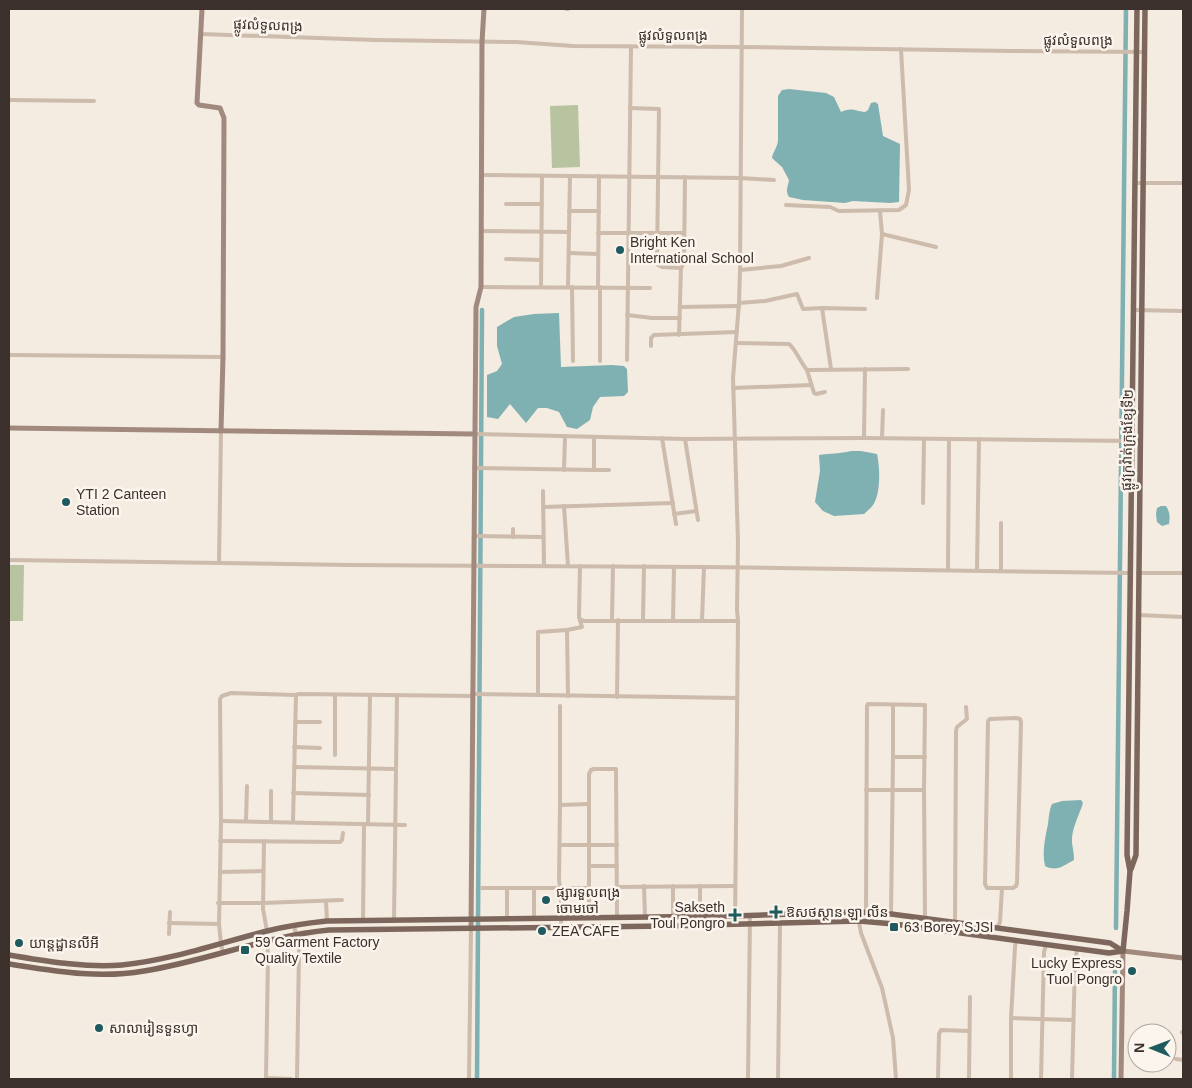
<svg xmlns="http://www.w3.org/2000/svg" width="1192" height="1088" font-family="Arial,'Noto Sans Khmer',sans-serif">
<rect width="100%" height="100%" fill="#f4ebe1"/>
<!-- green -->
<g fill="#b8c4a0">
<path d="M 578,105 L 580,167 L 552,168 L 550,106 Z"/>
<path d="M 9,565 L 24,565 L 23,621 L 9,621 Z"/>
</g>
<!-- water -->
<g fill="#7fb0b2">
<path d="M 789,89 L 826,93 L 834,97 L 841,112 C 852,107 854,111 865,112 L 868,110 L 871,103 L 875,102 L 878,104 L 883,136 L 900,144 L 899,202 L 890,203 L 853,201 L 845,203 L 803,200 L 789,197 C 785,190 788,187 789,180 L 782,167 L 772,158 C 773,152 777,148 778,141 L 778,96 L 782,90 Z"/>
<path d="M 559,313 L 561,367 L 612,365 L 624,366 L 627,369 L 628,392 L 624,396 L 600,397 L 593,407 L 590,420 L 577,429 L 567,427 L 559,412 L 547,408 L 538,408 L 526,423 L 510,404 L 498,419 L 487,417 L 487,375 L 497,371 L 502,364 L 497,346 L 497,327 L 514,317 L 534,314 Z"/>
<path d="M 851,451 L 861,451 L 877,454 C 880,468 881,493 873,505 C 871,508 867,511 864,514 L 834,516 L 823,511 L 815,502 L 820,471 L 819,455 C 830,453 840,454 851,451 Z"/>
<path d="M 1161,506 L 1166,506 C 1170,512 1170,517 1169,524 L 1162,526 L 1157,522 L 1156,514 L 1157,508 Z"/>
<path d="M 1081,800 L 1083,803 C 1079,816 1071,829 1072,843 C 1073,849 1074,854 1074,860 C 1063,866 1057,872 1045,866 C 1042,851 1045,839 1048,824 C 1049,817 1049,811 1052,804 L 1062,801 Z"/>
</g>
<g fill="none" stroke-linecap="round" stroke-linejoin="round">
<!-- canal -->
<g stroke="#7fb0b2" stroke-width="4.5">
<path d="M 1116,928 L 1126,9"/>
<path d="M 477,1079 L 482,310"/>
<path d="M 1114,1079 L 1115,967"/>
</g>
<!-- street -->
<g stroke="#cdbbac" stroke-width="4">
<path d="M 566,9 L 568,9"/>
<path d="M 201,34 L 375,40 L 516,42 L 573,46 L 742,47 L 1011,51 L 1145,52"/>
<path d="M 9,100 L 94,101"/>
<path d="M 630,108 L 659,109 L 657,261 L 658,265 L 662,267 L 681,268"/>
<path d="M 482,175 L 740,178 L 774,180"/>
<path d="M 1135,183 L 1183,183"/>
<path d="M 506,204 L 542,204"/>
<path d="M 786,205 L 830,207 L 839,211 L 899,210 L 906,205 L 909,190 L 901,49"/>
<path d="M 569,211 L 599,211"/>
<path d="M 481,231 L 569,232"/>
<path d="M 598,233 L 684,233"/>
<path d="M 882,234 L 936,247"/>
<path d="M 569,253 L 598,254"/>
<path d="M 506,259 L 541,260"/>
<path d="M 740,270 L 781,266 L 809,258"/>
<path d="M 481,287 L 650,288"/>
<path d="M 541,287 L 542,176"/>
<path d="M 568,287 L 570,176"/>
<path d="M 572,287 L 573,361"/>
<path d="M 598,287 L 599,176"/>
<path d="M 600,287 L 600,361"/>
<path d="M 877,298 L 882,234 L 880,211"/>
<path d="M 739,303 L 765,301 L 797,294 L 803,309 L 822,308 L 865,309"/>
<path d="M 680,307 L 739,306"/>
<path d="M 822,308 L 831,369"/>
<path d="M 1133,310 L 1183,311"/>
<path d="M 627,315 L 652,318 L 680,318"/>
<path d="M 679,335 L 681,268 L 684,263 L 685,177"/>
<path d="M 736,343 L 789,344 C 797,351 800,362 807,370 L 908,369"/>
<path d="M 651,346 L 651,338 L 654,335 L 737,332"/>
<path d="M 9,355 L 223,357"/>
<path d="M 627,360 L 631,47"/>
<path d="M 807,370 L 814,393 L 816,394 L 825,392"/>
<path d="M 733,388 L 811,385"/>
<path d="M 474,434 L 685,439 L 864,438 L 1132,441"/>
<path d="M 662,438 L 676,524"/>
<path d="M 864,438 L 865,369"/>
<path d="M 882,438 L 883,410"/>
<path d="M 685,439 L 698,520"/>
<path d="M 474,468 L 594,470 L 594,437"/>
<path d="M 564,470 L 565,437"/>
<path d="M 594,470 L 609,470"/>
<path d="M 543,491 L 544,566"/>
<path d="M 923,503 L 924,439"/>
<path d="M 564,506 L 568,566"/>
<path d="M 543,507 L 673,503"/>
<path d="M 674,514 L 696,511"/>
<path d="M 513,529 L 513,537"/>
<path d="M 474,536 L 543,537"/>
<path d="M 9,560 L 350,565 L 704,567 L 1130,573"/>
<path d="M 219,563 L 221,431"/>
<path d="M 948,570 L 949,439"/>
<path d="M 977,570 L 979,439"/>
<path d="M 1001,571 L 1001,523"/>
<path d="M 1138,573 L 1183,573"/>
<path d="M 1138,615 L 1183,617"/>
<path d="M 580,619 L 584,621 L 738,621"/>
<path d="M 612,620 L 613,566"/>
<path d="M 643,620 L 644,566"/>
<path d="M 673,621 L 674,567"/>
<path d="M 702,621 L 704,567"/>
<path d="M 567,630 L 568,696"/>
<path d="M 472,694 L 737,698"/>
<path d="M 335,695 L 335,755"/>
<path d="M 538,695 L 538,632 L 567,630 L 582,627 L 579,617 L 580,566"/>
<path d="M 617,697 L 618,620"/>
<path d="M 560,706 L 560,805 L 559,880 L 561,894 L 561,927"/>
<path d="M 1016,718 L 1020,719 L 1021,722 L 1017,883 L 1016,886 L 1013,888 L 987,888 L 985,884 L 988,721 L 990,719 Z"/>
<path d="M 295,722 L 320,722"/>
<path d="M 294,747 L 320,748"/>
<path d="M 893,757 L 925,757"/>
<path d="M 294,767 L 396,769"/>
<path d="M 866,790 L 924,790"/>
<path d="M 293,793 L 369,795"/>
<path d="M 560,805 L 589,804"/>
<path d="M 221,821 L 405,825"/>
<path d="M 246,821 L 247,786"/>
<path d="M 271,822 L 271,791"/>
<path d="M 293,822 L 296,695 L 299,694 L 472,696"/>
<path d="M 368,824 L 370,695"/>
<path d="M 220,841 L 340,842 L 342,840 L 343,833"/>
<path d="M 264,841 L 263,909 L 267,931"/>
<path d="M 560,845 L 617,845"/>
<path d="M 589,866 L 617,866"/>
<path d="M 220,872 L 263,871"/>
<path d="M 644,886 L 645,917"/>
<path d="M 673,886 L 673,917"/>
<path d="M 700,886 L 700,916"/>
<path d="M 616,887 L 735,886"/>
<path d="M 482,888 L 589,888"/>
<path d="M 326,901 L 327,921"/>
<path d="M 218,903 L 263,903 L 342,900"/>
<path d="M 857,912 L 861,933 L 882,988 L 886,1006 L 893,1038 L 896,1079"/>
<path d="M 866,912 L 867,706 L 868,704 L 925,705 L 924,790 L 925,919"/>
<path d="M 891,914 L 893,757 L 893,705"/>
<path d="M 507,918 L 507,888"/>
<path d="M 534,918 L 534,888"/>
<path d="M 589,918 L 589,774 L 591,770 L 594,769 L 616,769 L 617,917"/>
<path d="M 363,920 L 364,824"/>
<path d="M 394,920 L 397,695"/>
<path d="M 169,923 L 219,924"/>
<path d="M 955,923 L 956,731 L 957,727 L 967,719 L 966,707"/>
<path d="M 294,925 L 299,950 L 297,1079"/>
<path d="M 735,925 L 738,621 L 737,610 L 738,542 L 733,378 L 739,303 L 740,270 L 742,9"/>
<path d="M 997,928 L 1000,922 L 1002,888"/>
<path d="M 169,934 L 170,912"/>
<path d="M 267,940 L 268,956 L 266,1078 L 291,1079"/>
<path d="M 223,953 L 221,944 L 219,924 L 221,821 L 220,699 L 222,696 L 231,693 L 296,695"/>
<path d="M 1011,1018 L 1073,1020"/>
<path d="M 1182,1032 L 1183,1033"/>
<path d="M 1176,1059 L 1183,1060"/>
<path d="M 469,1079 L 471,929"/>
<path d="M 748,1079 L 750,916"/>
<path d="M 778,1079 L 780,924"/>
<path d="M 938,1079 L 939,1034 L 941,1030 L 969,1031"/>
<path d="M 969,1079 L 970,997"/>
<path d="M 1011,1079 L 1011,1018 L 1015,947 L 1016,940"/>
<path d="M 1041,1079 L 1044,952 L 1046,945"/>
<path d="M 1072,1079 L 1075,963 L 1077,949"/>
</g>
<!-- secondary -->
<g stroke="#a18a7d" stroke-width="5">
<path d="M 202,9 L 197,103 L 199,105 L 220,108 L 224,118 L 223,357 L 221,431"/>
<path d="M 9,428 L 474,434"/>
<path d="M 471,929 L 476,307 L 481,287 L 482,42 L 484,9"/>
<path d="M 1121,1079 L 1123,951 L 1183,958"/>
</g>
<!-- primary -->
<g stroke="#7d675c" stroke-width="5.5">
<path d="M 1131,869 L 1136,855 L 1145,9"/>
<path d="M 1123,951 L 1127,911 L 1130,871 L 1127,855 L 1137,9"/>
<path d="M 9,955 C 46,961 85,968 122,965 C 172,960 219,943 267,931 C 287,926 307,923 327,921 L 734,916 L 857,912 L 891,914 L 1110,943 L 1123,951"/>
<path d="M 9,964 C 55,971 98,979 144,971 C 207,961 266,936 329,930 L 667,926 L 859,921 L 894,924 L 1109,953 L 1123,951"/>
</g>
</g>
<!-- markers -->
<g fill="#1f5a5e" stroke="#fbf5ee" stroke-width="2">
<circle cx="620" cy="250" r="5"/>
<circle cx="66" cy="502" r="5"/>
<circle cx="546" cy="900" r="5"/>
<path d="M773.5 904.5h5v5h5v5h-5v5h-5v-5h-5v-5h5z"/>
<path d="M732.5 907.5h5v5h5v5h-5v5h-5v-5h-5v-5h5z"/>
<rect x="889" y="922" width="10" height="10" rx="2.5"/>
<circle cx="542" cy="931" r="5"/>
<circle cx="19" cy="943" r="5"/>
<rect x="240" y="945" width="10" height="10" rx="2.5"/>
<circle cx="1132" cy="971" r="5"/>
<circle cx="99" cy="1028" r="5"/>
</g>
<g text-anchor="middle" stroke-width="5" stroke-linejoin="round" paint-order="stroke">
<!-- street labels -->
<g font-size="14" fill="#3b302b" stroke="#fbf5ee">
<text transform="translate(268 25) rotate(2)" y="5">ផ្លូវលំទួលពង្រ</text>
<text x="673" y="40">ផ្លូវលំទួលពង្រ</text>
<text x="1078" y="45">ផ្លូវលំទួលពង្រ</text>
<text transform="translate(1127 440) rotate(-89)" y="5">ផ្លូវក្រវ៉ាត់ក្រុងខ្សែទី២</text>
</g>
<!-- poi labels -->
<g font-size="14" fill="#3b302b" stroke="#fbf5ee" text-anchor="start">
<text x="630" y="247">Bright Ken<tspan x="630" dy="16">International School</tspan></text>
<text x="76" y="499">YTI 2 Canteen<tspan x="76" dy="16">Station</tspan></text>
<text x="556" y="897">ផ្សារទួលពង្រ<tspan x="556" dy="16">ចោមចៅ</tspan></text>
<text x="725" y="912" text-anchor="end">Sakseth<tspan x="725" dy="16">Toul Pongro</tspan></text>
<text x="786" y="917">ឱសថស្ថាន ឡា លីន</text>
<text x="904" y="932">63 Borey SJSI</text>
<text x="552" y="936">ZEA CAFE</text>
<text x="255" y="947">59 Garment Factory<tspan x="255" dy="16">Quality Textile</tspan></text>
<text x="29" y="948">យាន្ដដ្ឋានលីអី</text>
<text x="1122" y="968" text-anchor="end">Lucky Express<tspan x="1122" dy="16">Tuol Pongro</tspan></text>
<text x="109" y="1033">សាលារៀនទួនហ្វា</text>
</g>
</g>
<!-- border -->
<rect width="1192" height="1088" fill="none" stroke="#3b302b" stroke-width="20"/>
<!-- north arrow -->
<g transform="translate(1152 1048) rotate(271)"><circle r="24" fill="#fbf5ee" stroke="#aea6a0"/>
<path d="M0-4L9 19L0 12L-9 19Z" fill="#1f5a5e"/>
<text y="-8" font-size="14" font-weight="bold" text-anchor="middle" fill="#3b302b">N</text>
</g>
</svg>
